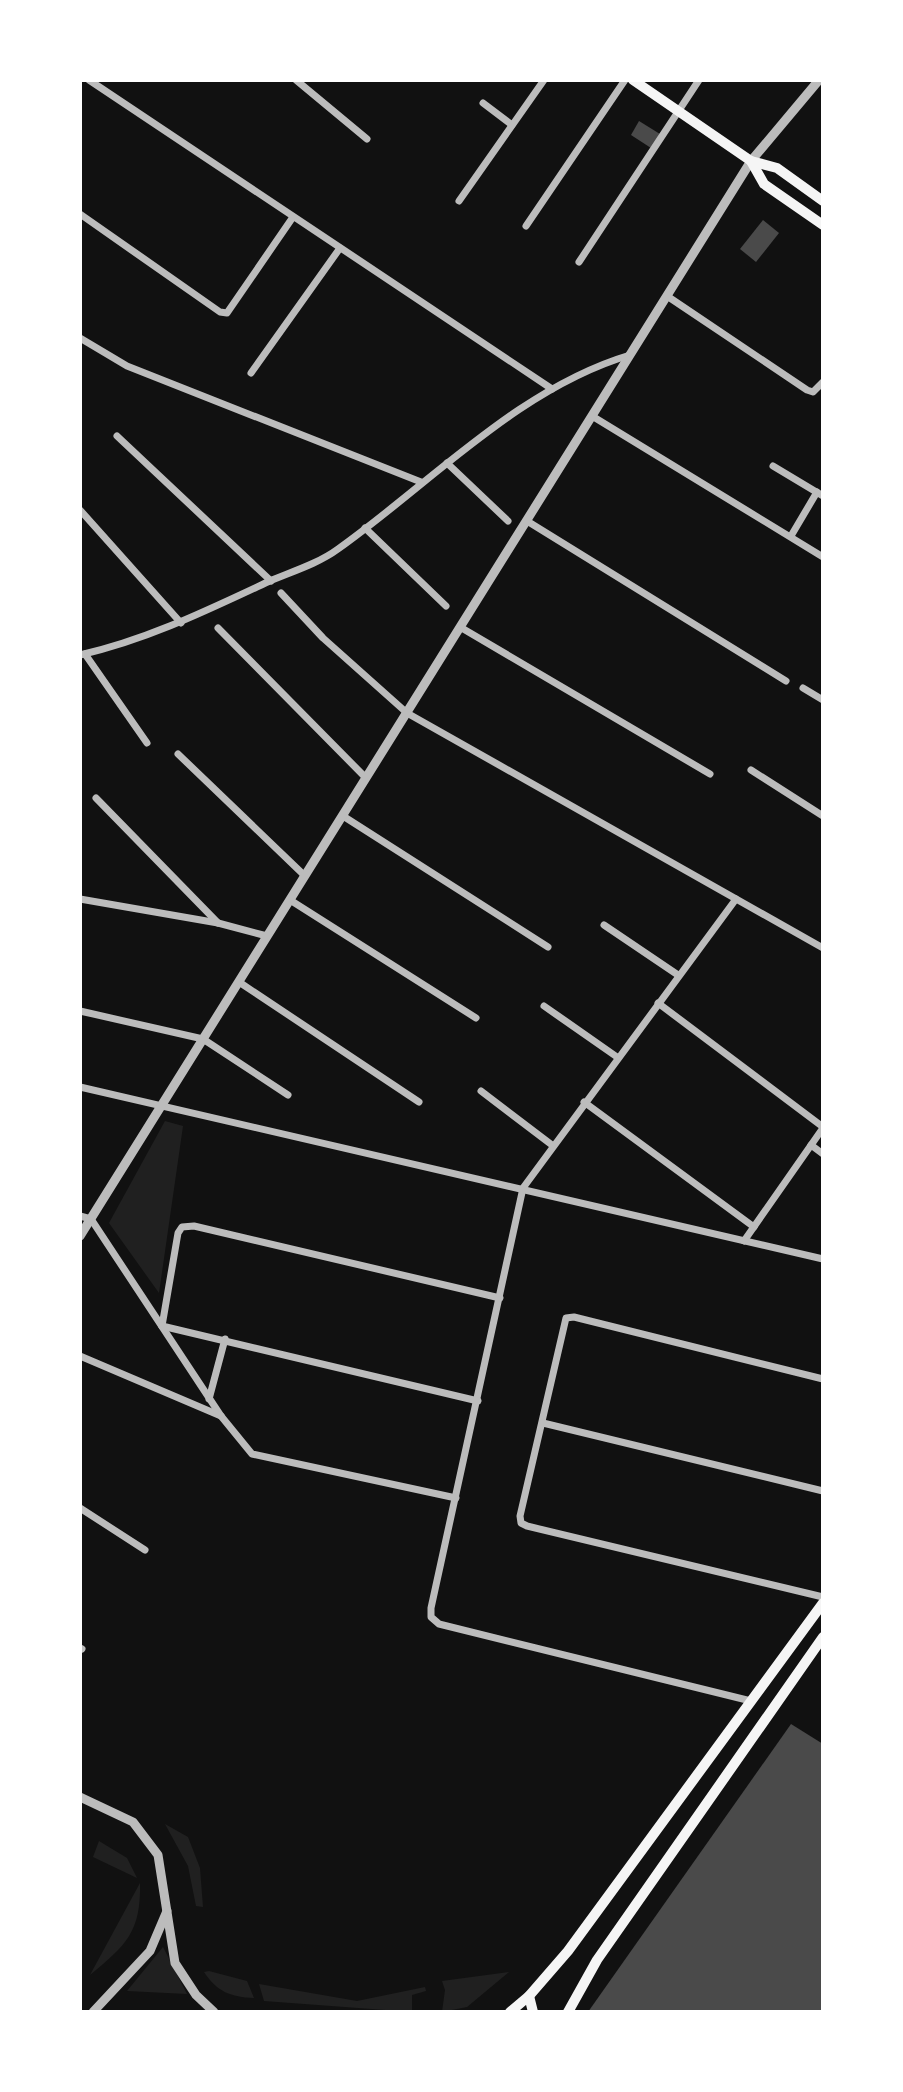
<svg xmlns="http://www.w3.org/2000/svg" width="903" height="2092" font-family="Inter,sans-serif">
<rect width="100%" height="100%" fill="#111"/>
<!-- green -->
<g fill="#202020">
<path d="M 165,1121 L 183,1126 L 159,1293 L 109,1223 Z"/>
<path d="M 165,1824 L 188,1837 L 200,1868 L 203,1907 L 196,1906 L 188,1866 Z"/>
<path d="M 99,1841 L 127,1858 L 137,1878 L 93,1857 Z"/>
<path d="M 140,1883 C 141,1932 126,1945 90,1975 Z"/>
<path d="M 163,1947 L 187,1994 L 127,1991 Z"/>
<path d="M 209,1971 L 247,1981 L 254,1998 C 231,1997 217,1992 204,1972 Z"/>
<path d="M 509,1972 L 467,2007 L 442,2012 L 445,1990 L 442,1981 Z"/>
<path d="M 259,1984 L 357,2001 L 425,1987 L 426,1991 L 412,1995 L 412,2012 L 264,2001 Z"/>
</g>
<!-- building -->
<g fill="#4a4a4a">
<path d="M 639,121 L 660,134 L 651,148 L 631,135 Z"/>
<path d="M 763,220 L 779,233 L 756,262 L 740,249 Z"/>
<path d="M 791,1724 L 823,1744 L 823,2012 L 588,2012 Z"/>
</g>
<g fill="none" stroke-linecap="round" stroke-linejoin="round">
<!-- minor -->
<g stroke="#bcbcbc" stroke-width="7">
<path d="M 89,80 L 552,389"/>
<path d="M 296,80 L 367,139"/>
<path d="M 483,103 L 512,125"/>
<path d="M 459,201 L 544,80"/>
<path d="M 80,214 L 220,312 L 227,313 L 293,217"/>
<path d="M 526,226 L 625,80"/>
<path d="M 579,262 L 699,80"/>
<path d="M 667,296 L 807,390 L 813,392 L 823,382"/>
<path d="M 80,338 L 127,366 L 421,482"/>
<path d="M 251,373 L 340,248"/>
<path d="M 592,416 L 823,557"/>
<path d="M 117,436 L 271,581"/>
<path d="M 447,463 L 508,521"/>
<path d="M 773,466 L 823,496"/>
<path d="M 80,510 L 181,623"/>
<path d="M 527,521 L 786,681"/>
<path d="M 365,528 L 446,606"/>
<path d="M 791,536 L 817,492"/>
<path d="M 281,593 L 323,638 L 407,713 L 823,948"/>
<path d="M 460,627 L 710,774"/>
<path d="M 218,628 L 366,778"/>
<path d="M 85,654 L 147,743"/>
<path d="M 80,655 C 147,640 210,609 272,580 C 294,571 319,563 338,549 C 431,483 519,388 630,355"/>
<path d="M 803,688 L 823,700"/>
<path d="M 178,754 L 305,876"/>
<path d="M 751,770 L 823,816"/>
<path d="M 96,798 L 218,923"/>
<path d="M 343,816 L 548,947"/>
<path d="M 80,899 L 218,923 L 267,936"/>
<path d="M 736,899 L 523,1188 L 431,1608 L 431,1617 L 439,1624 L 751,1701"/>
<path d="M 290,900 L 476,1018"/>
<path d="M 604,925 L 678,975"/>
<path d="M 239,982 L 419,1102"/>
<path d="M 658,1003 L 823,1127"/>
<path d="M 544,1006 L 617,1057"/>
<path d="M 80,1011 L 203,1039 L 288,1095"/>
<path d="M 80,1087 L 823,1259"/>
<path d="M 481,1091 L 552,1145"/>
<path d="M 584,1102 L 754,1227"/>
<path d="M 811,1145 L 823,1154"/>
<path d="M 80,1216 L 91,1219 L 221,1416 L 252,1454 L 456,1498"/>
<path d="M 744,1241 L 823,1128"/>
<path d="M 162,1326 L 178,1233 L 182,1227 L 194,1226 L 500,1298"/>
<path d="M 162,1326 L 478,1401"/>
<path d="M 80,1356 L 221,1416"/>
<path d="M 823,1379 L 574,1317 L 566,1318 L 520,1516 L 521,1523 L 527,1526 L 823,1597"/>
<path d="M 209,1399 L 225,1339"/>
<path d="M 543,1423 L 823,1491"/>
<path d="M 80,1508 L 145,1550"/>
<path d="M 80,1648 L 82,1649"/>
</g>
<!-- tertiary -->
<g stroke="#bcbcbc" stroke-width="9">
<path d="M 80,1236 L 751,161 L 819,80"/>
<path d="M 80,1797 L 133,1822 L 158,1855 L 175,1963 L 196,1995 L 214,2012"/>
<path d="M 93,2012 L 150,1951 L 167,1911"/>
</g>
<!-- secondary -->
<g stroke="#f5f5f5" stroke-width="10">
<path d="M 633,80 L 751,161 L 764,184 L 823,225"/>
<path d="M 751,161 L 777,168 L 823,201"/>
<path d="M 529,1996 L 533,2012"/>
<path d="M 510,2012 L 529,1996 L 568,1951 L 823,1603"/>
<path d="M 568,2012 L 597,1960 L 823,1637"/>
</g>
</g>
<!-- border -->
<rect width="903" height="2092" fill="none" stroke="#ffffff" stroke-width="164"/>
</svg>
